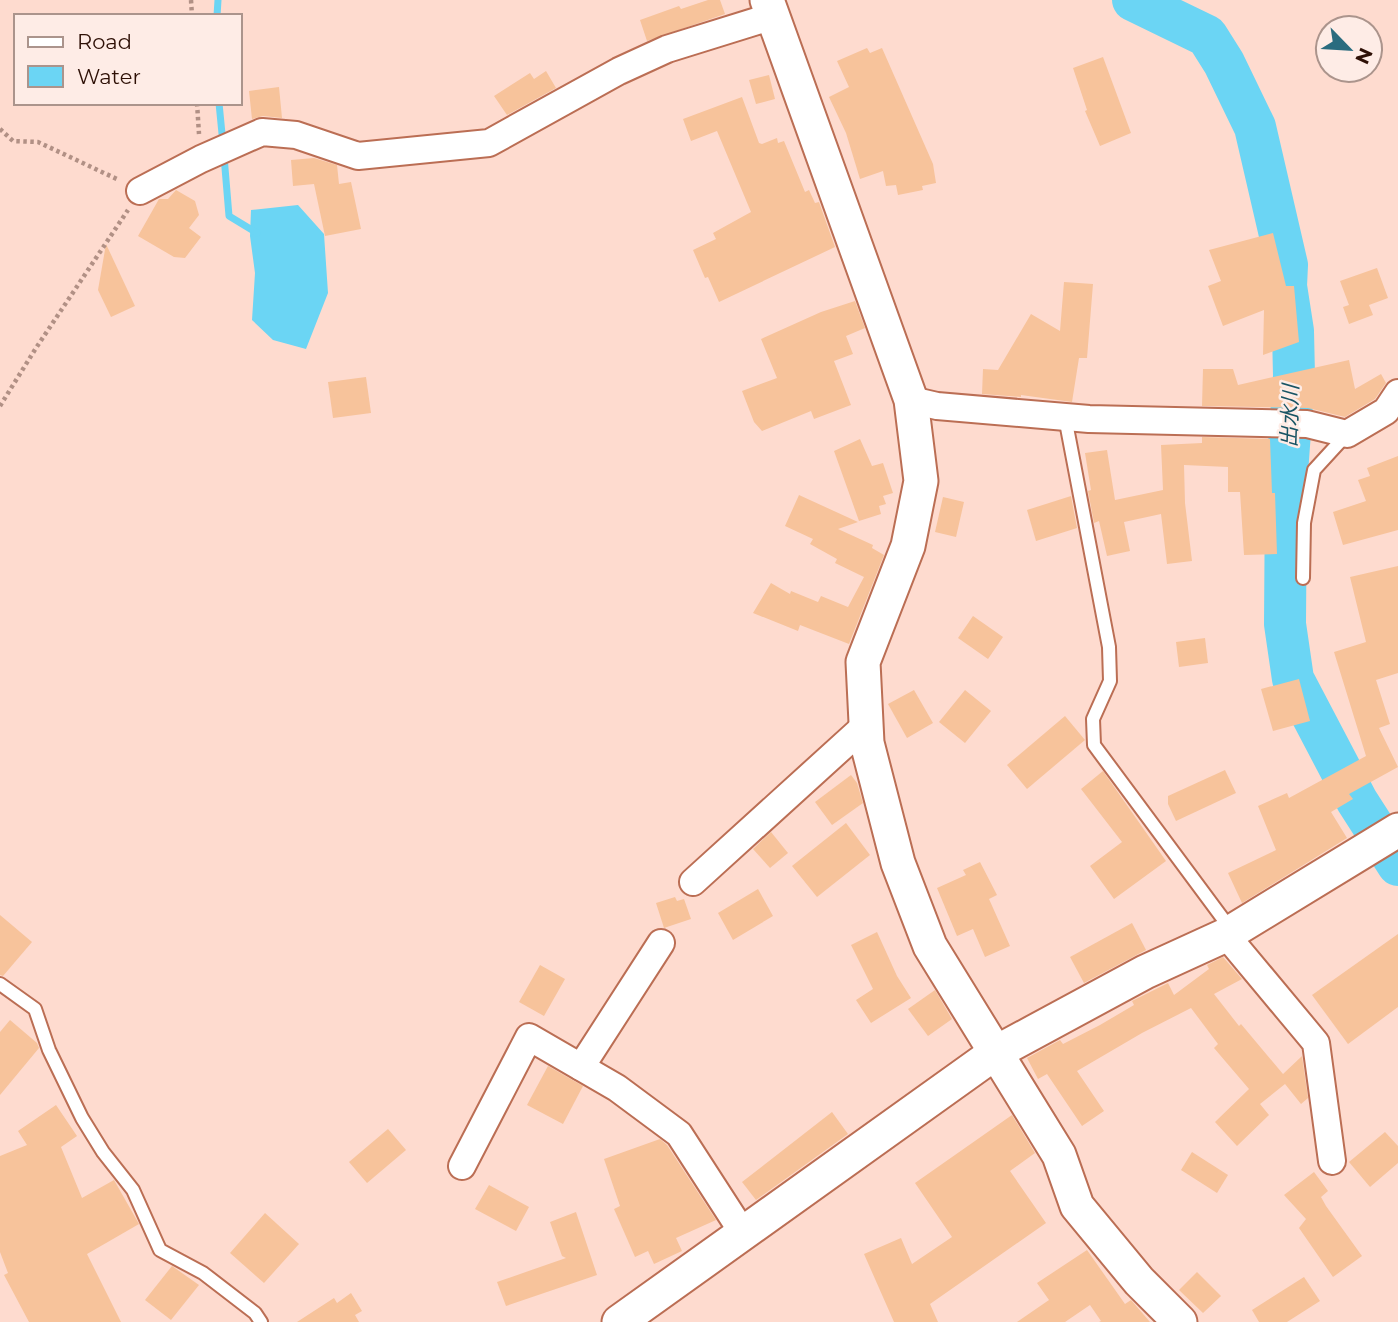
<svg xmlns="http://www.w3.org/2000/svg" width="1398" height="1322" font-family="Montserrat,'Noto Sans JP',sans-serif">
<rect width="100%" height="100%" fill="#fedbcf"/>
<!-- water -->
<path fill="#6bd5f4" d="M 298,205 L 324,234 L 328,293 L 306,349 L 273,340 L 252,320 L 255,273 L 250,236 L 251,210 Z"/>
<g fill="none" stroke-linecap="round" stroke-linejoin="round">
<!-- stream -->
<g stroke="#6bd5f4" stroke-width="7">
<path d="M 217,16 L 218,0"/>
<path d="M 219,103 L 223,144"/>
<path d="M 224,156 L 229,216 L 257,233"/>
</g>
<!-- river -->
<path stroke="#6bd5f4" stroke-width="42" d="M 1133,0 L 1207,36 L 1224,63 L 1255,127 L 1287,265 L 1286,286 L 1293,331 L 1294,376 L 1286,487 L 1285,624 L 1293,679 L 1357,801 L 1398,865"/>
</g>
<!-- building -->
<g fill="#f7c39b">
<path d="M 708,0 L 720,0 L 725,14 L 647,41 L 640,20 L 679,6 L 681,9 Z"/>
<path d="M 867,48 L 870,53 L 882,48 L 933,164 L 936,183 L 922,186 L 923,190 L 898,195 L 896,185 L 886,186 L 883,171 L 860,179 L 846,133 L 829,97 L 849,87 L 837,61 Z"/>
<path d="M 1103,57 L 1131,133 L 1100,146 L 1085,111 L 1087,110 L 1073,68 Z"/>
<path d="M 546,71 L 556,88 L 507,115 L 494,96 L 530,73 L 534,79 Z"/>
<path d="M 769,75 L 775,99 L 756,104 L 749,80 Z"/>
<path d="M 279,87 L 282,118 L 263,116 L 252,119 L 249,91 Z"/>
<path d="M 742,97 L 759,143 L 762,144 L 777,138 L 778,143 L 784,141 L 805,192 L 809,190 L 815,203 L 819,202 L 835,247 L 719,302 L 708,277 L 705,278 L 693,250 L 716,239 L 713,233 L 751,212 L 717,131 L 691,141 L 683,119 Z"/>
<path d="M 314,158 L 337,165 L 339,184 L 351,182 L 361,229 L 325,236 L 314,184 L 293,186 L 291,160 Z"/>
<path d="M 176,190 L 195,201 L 199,215 L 189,228 L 201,237 L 185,258 L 174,257 L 138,236 L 159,199 L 168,199 Z"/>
<path d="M 1273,233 L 1286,286 L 1294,286 L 1299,342 L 1263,355 L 1264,310 L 1223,326 L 1208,286 L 1221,281 L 1209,250 Z"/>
<path d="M 106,244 L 135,306 L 111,317 L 98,290 Z"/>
<path d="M 1377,268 L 1388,298 L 1369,305 L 1373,315 L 1349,324 L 1343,307 L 1349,305 L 1340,281 Z"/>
<path d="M 1064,282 L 1093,284 L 1087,358 L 1079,358 L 1072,402 L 1021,395 L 1021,397 L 982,394 L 983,369 L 998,370 L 1031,314 L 1060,331 Z"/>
<path d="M 855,301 L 865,328 L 846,336 L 853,354 L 834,361 L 851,405 L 814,419 L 811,411 L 762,431 L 754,422 L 742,391 L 777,378 L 761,339 L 821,312 Z"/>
<path d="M 1349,360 L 1355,389 L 1381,374 L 1386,383 L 1375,399 L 1345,417 L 1308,408 L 1202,406 L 1203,369 L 1233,369 L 1238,385 Z"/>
<path d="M 366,377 L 371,413 L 333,418 L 328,382 Z"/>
<path d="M 1202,437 L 1270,439 L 1272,493 L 1275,493 L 1277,554 L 1244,555 L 1240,492 L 1228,492 L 1228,467 L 1184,465 L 1185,503 L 1192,561 L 1167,564 L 1161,514 L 1124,522 L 1130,551 L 1107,556 L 1099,521 L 1094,523 L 1088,491 L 1091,490 L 1085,453 L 1107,450 L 1115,500 L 1163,490 L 1161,445 L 1202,443 Z"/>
<path d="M 860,439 L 872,466 L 883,463 L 893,493 L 883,496 L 886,504 L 879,506 L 881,514 L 859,521 L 834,451 Z"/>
<path d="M 1398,456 L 1398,530 L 1343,545 L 1333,512 L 1366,501 L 1358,480 L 1370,476 L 1367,468 Z"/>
<path d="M 799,495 L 858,522 L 838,529 L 873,545 L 872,548 L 884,555 L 849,644 L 800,625 L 798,631 L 753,613 L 771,583 L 790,594 L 791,591 L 818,602 L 821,596 L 848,607 L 864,577 L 835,563 L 837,559 L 810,544 L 813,539 L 785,526 Z"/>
<path d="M 1071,496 L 1077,528 L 1036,541 L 1027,510 Z"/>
<path d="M 943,497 L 964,502 L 956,537 L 935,532 Z"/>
<path d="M 1398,566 L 1398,673 L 1376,680 L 1390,724 L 1379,728 L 1398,767 L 1349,794 L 1353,799 L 1331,812 L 1347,838 L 1242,903 L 1228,873 L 1276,850 L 1258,806 L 1287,793 L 1289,798 L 1366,756 L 1334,652 L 1366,642 L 1350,577 Z"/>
<path d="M 973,616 L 1003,637 L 988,659 L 958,638 Z"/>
<path d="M 1205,638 L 1208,663 L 1179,667 L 1176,642 Z"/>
<path d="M 1299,679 L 1310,721 L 1273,731 L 1261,689 Z"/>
<path d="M 914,690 L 933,723 L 907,738 L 888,704 Z"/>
<path d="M 965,690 L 991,711 L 965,743 L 939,722 Z"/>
<path d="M 1065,716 L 1085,740 L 1027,789 L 1007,765 Z"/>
<path d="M 1225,770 L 1236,793 L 1176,821 L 1168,804 L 1168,796 Z"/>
<path d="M 1103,771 L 1166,861 L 1114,899 L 1090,866 L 1122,842 L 1081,789 Z"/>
<path d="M 851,775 L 857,783 L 863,803 L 832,825 L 815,802 Z"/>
<path d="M 846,823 L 870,855 L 817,897 L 792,866 Z"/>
<path d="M 771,832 L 788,853 L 770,868 L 753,849 Z"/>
<path d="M 980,862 L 997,895 L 989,899 L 1010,946 L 985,957 L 973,929 L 957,936 L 937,888 L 966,875 L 963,870 Z"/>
<path d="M 758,889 L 773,916 L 733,940 L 718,913 Z"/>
<path d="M 675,897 L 677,901 L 684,899 L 691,919 L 664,928 L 656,903 Z"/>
<path d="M 0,915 L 32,942 L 3,976 L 0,975 Z"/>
<path d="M 1132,923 L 1146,950 L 1084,983 L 1070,957 Z"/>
<path d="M 877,932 L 897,976 L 911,998 L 871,1023 L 856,1000 L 873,989 L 851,945 Z"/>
<path d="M 1398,934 L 1398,1007 L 1348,1044 L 1312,995 Z"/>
<path d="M 1223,957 L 1242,979 L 1214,994 L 1239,1026 L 1241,1024 L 1283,1074 L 1302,1056 L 1308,1098 L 1301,1104 L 1285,1084 L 1260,1104 L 1269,1115 L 1237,1146 L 1215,1122 L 1249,1089 L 1214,1048 L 1218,1044 L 1191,1008 L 1142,1033 L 1077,1071 L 1104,1111 L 1082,1126 L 1047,1074 L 1038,1079 L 1027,1058 L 1060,1040 L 1063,1044 L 1100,1025 L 1134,1005 L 1132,1001 L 1168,983 L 1174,995 L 1209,969 L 1207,965 Z"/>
<path d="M 540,965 L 565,979 L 544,1016 L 519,1002 Z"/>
<path d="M 935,990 L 952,1019 L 928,1036 L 908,1009 Z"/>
<path d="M 10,1020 L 37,1043 L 39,1048 L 0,1095 L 0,1032 Z"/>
<path d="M 548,1066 L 583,1086 L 563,1124 L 527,1105 Z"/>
<path d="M 56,1105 L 77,1136 L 61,1147 L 82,1198 L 114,1180 L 139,1224 L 87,1254 L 121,1322 L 29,1322 L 4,1275 L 8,1273 L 0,1252 L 0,1156 L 27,1145 L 18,1131 Z"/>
<path d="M 832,1112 L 848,1134 L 756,1200 L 742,1182 Z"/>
<path d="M 1012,1115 L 1035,1153 L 1010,1171 L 1046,1223 L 930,1304 L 938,1322 L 894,1322 L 864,1254 L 901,1238 L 912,1264 L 952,1237 L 915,1183 Z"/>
<path d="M 388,1129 L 406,1150 L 367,1183 L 349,1162 Z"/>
<path d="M 1385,1132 L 1398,1146 L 1398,1163 L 1370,1187 L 1349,1162 Z"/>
<path d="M 660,1139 L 667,1145 L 716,1220 L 676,1238 L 682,1251 L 654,1264 L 648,1251 L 635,1257 L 614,1209 L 620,1206 L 604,1159 Z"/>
<path d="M 1192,1152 L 1228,1175 L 1217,1193 L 1181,1170 Z"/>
<path d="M 1314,1172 L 1328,1191 L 1321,1197 L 1326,1206 L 1362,1256 L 1333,1277 L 1299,1228 L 1306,1219 L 1284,1195 Z"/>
<path d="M 489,1185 L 529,1207 L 516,1231 L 475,1209 Z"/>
<path d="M 576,1212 L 597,1275 L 506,1306 L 497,1282 L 566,1258 L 562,1256 L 550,1222 Z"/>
<path d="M 265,1213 L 299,1244 L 264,1283 L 230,1253 Z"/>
<path d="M 1087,1250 L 1125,1304 L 1131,1300 L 1150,1322 L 1099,1322 L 1101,1321 L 1090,1305 L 1065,1322 L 1017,1322 L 1049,1300 L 1037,1283 Z"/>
<path d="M 172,1266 L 199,1285 L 171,1320 L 145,1300 Z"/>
<path d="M 1197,1272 L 1221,1296 L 1203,1313 L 1179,1290 Z"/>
<path d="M 1304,1277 L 1320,1301 L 1287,1322 L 1259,1322 L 1252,1310 Z"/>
<path d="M 351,1293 L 362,1311 L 355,1315 L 359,1322 L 297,1322 L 334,1298 L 337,1303 Z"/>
</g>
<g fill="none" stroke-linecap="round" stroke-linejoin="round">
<!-- service casing -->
<g stroke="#bb6e54" stroke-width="16">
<g id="service">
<path d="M 1065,417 L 1109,647 L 1110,681 L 1093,719 L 1094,745 L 1232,931"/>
<path d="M 1303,578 L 1304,523 L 1314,470 L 1347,434"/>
<path d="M 0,984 L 35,1009 L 49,1050 L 82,1118 L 103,1152 L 133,1190 L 160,1250 L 203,1273 L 255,1313 L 261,1322"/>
</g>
</g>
<!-- minor casing -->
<g stroke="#bb6e54" stroke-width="30">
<g id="minor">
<path d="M 140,191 L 201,159 L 262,132 L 296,135 L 358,156 L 489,143 L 619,71 L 667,49 L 773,16"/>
<path d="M 911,400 L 937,406 L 1089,419 L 1307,424 L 1347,434 L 1386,411 L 1398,393"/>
<path d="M 693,882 L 866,725"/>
<path d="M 1226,935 L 1316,1043 L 1332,1161"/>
<path d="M 581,1067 L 661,943"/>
<path d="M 462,1166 L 529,1037 L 617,1088 L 679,1134 L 743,1233"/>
</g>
</g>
<!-- tertiary casing -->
<g stroke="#bb6e54" stroke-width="37">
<g id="tertiary">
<path d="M 767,0 L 911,400 L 921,481 L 908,546 L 863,662 L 867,743 L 898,863 L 930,946 L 1059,1155 L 1077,1206 L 1139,1281 L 1180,1322"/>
<path d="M 619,1322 L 995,1053 L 1145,972 L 1226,935 L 1398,830"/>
</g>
</g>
<!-- path -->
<g stroke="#b19085" stroke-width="4.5" stroke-dasharray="3.5 3.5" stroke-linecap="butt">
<path d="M 191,0 L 192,16"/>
<path d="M 197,103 L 199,134"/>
<path d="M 0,129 L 13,141 L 38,142 L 119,180"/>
<path d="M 0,406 L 36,348 L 128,210"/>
</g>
<!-- service -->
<use href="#service" stroke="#fff" stroke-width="12"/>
<!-- minor -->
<use href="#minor" stroke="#fff" stroke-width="26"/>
<!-- tertiary -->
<use href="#tertiary" stroke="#fff" stroke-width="33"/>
</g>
<g text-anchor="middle" stroke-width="5" stroke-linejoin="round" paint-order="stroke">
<!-- water labels -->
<g font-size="21" font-style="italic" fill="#185464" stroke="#feece6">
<text transform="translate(1290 416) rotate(-88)" y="7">出水川</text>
</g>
</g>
<!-- legend -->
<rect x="14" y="14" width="228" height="91" fill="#feece6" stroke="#ab948c" stroke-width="2"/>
<rect x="28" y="37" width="35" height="10" fill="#ffffff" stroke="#ab948c" stroke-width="2"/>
<text x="77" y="49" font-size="21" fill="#2e1006">Road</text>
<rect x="28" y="66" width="35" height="21" fill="#6bd5f4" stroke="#ab948c" stroke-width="2"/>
<text x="77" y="84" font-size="21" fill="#2e1006">Water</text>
<!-- north arrow -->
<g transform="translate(1349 49) rotate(115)"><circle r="33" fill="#feece6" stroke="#ab948c" stroke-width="2"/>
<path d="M0-5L12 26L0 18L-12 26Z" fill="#2a6c7f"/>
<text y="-10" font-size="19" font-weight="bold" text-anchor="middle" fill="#2e1006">N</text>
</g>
</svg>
